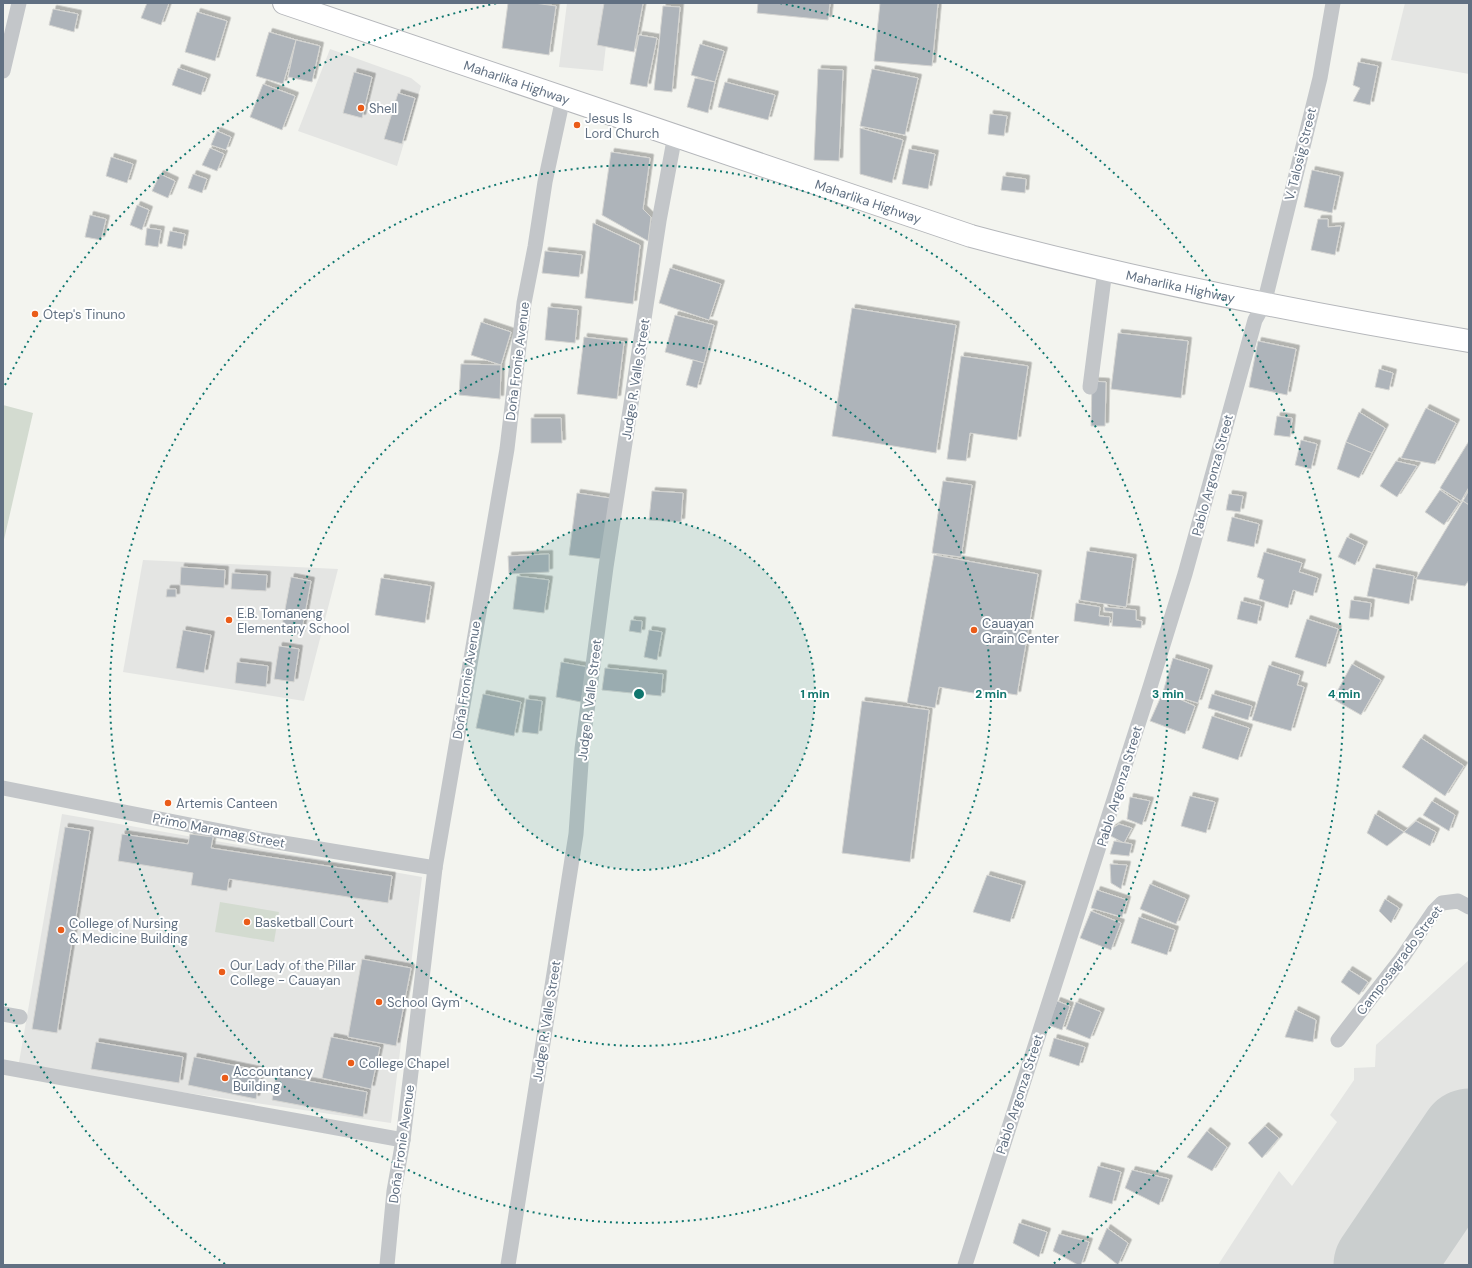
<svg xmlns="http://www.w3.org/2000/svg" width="1472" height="1268" font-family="'DM Sans',sans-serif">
<defs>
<filter id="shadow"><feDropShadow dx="3.5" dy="-3.5" stdDeviation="0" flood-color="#0004"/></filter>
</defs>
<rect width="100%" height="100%" fill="#f3f4ef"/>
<!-- built -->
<g fill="#e4e5e3">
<path d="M 567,3 L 606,3 L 606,45 L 603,71 L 559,67 Z"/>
<path d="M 1405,3 L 1469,3 L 1469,74 L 1391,60 Z"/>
<path d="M 330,49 L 411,78 L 421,86 L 397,166 L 298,131 Z"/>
<path d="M 143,560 L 338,569 L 304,701 L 123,672 Z"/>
<path d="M 62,814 L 422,877 L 391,1123 L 18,1068 Z"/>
<path d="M 1469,960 L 1469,1265 L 1218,1265 L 1279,1171 L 1292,1186 L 1337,1122 L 1330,1115 L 1354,1080 L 1354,1068 L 1375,1067 L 1376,1045 Z"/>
</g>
<!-- green -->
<g fill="#d3dbd0">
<path d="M 3,405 L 33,413 L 3,544 Z"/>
<path d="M 220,902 L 279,912 L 274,942 L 215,932 Z"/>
</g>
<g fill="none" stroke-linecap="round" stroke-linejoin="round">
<!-- runway -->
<path stroke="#cacece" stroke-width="99" d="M 1383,1265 L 1469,1138"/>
</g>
<!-- building -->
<g fill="#aeb4ba" stroke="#d5d5d2" filter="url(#shadow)">
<path d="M 147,3 L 169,3 L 161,25 L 141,18 Z"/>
<path d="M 508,3 L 534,3 L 556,6 L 549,55 L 502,48 Z"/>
<path d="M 604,3 L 643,3 L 634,52 L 597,45 Z"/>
<path d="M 758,3 L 830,3 L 828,20 L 757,13 Z"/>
<path d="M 880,3 L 938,3 L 932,66 L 874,61 Z"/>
<path d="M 663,6 L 680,7 L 672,92 L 654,90 Z"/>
<path d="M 53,9 L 78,14 L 74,32 L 49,25 Z"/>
<path d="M 197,12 L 227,21 L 215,61 L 185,52 Z"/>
<path d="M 269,32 L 296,40 L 283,84 L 256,76 Z"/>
<path d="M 639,35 L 657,38 L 647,87 L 630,84 Z"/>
<path d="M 296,40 L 320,46 L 312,82 L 288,77 Z"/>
<path d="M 700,44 L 724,51 L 715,82 L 691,75 Z"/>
<path d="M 1358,62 L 1378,66 L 1370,105 L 1353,101 L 1360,88 L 1353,85 Z"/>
<path d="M 178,68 L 207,78 L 201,95 L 172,85 Z"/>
<path d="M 818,69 L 843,70 L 839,161 L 814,160 Z"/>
<path d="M 872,69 L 918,78 L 905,135 L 860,126 Z"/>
<path d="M 354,72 L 372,77 L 362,118 L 343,113 Z"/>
<path d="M 695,78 L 715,82 L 708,113 L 687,107 Z"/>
<path d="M 725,82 L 775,95 L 768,120 L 718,107 Z"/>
<path d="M 263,84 L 295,96 L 282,130 L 250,117 Z"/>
<path d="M 398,93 L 415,98 L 402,144 L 384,139 Z"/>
<path d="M 990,114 L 1007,116 L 1004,136 L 988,134 Z"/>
<path d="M 860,128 L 903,140 L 892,183 L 860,174 Z"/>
<path d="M 217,131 L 231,137 L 226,150 L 211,145 Z"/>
<path d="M 210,148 L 224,154 L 217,171 L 202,165 Z"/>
<path d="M 909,149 L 935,154 L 928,189 L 902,184 Z"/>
<path d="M 611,152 L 650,158 L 643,209 L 651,217 L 648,241 L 602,215 Z"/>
<path d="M 111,157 L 133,164 L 127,183 L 106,176 Z"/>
<path d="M 1312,170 L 1340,176 L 1332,213 L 1304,207 Z"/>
<path d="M 160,174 L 175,181 L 168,198 L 152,191 Z"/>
<path d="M 193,174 L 207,179 L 202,193 L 188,188 Z"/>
<path d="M 1003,176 L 1026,179 L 1025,193 L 1001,190 Z"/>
<path d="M 137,205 L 149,210 L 142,230 L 130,225 Z"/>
<path d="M 90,215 L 106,219 L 101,240 L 85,237 Z"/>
<path d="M 1318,219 L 1328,219 L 1328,227 L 1341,226 L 1335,255 L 1311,250 Z"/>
<path d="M 593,223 L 640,245 L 633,304 L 585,298 Z"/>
<path d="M 147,228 L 161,230 L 158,247 L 145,245 Z"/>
<path d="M 170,231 L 185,234 L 182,249 L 167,246 Z"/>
<path d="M 545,251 L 582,255 L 579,277 L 542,273 Z"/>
<path d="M 670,268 L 721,284 L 709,320 L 659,303 Z"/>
<path d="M 548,307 L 578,310 L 575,343 L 545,340 Z"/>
<path d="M 852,308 L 956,325 L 936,453 L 832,436 Z"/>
<path d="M 675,315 L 714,325 L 704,363 L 665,352 Z"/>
<path d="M 481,322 L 511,332 L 501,365 L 471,355 Z"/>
<path d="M 1118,333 L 1188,341 L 1181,398 L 1111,389 Z"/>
<path d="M 584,337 L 624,342 L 617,399 L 577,394 Z"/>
<path d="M 1258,341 L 1296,349 L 1287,395 L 1249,387 Z"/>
<path d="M 961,356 L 1028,366 L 1017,440 L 970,433 L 966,461 L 947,459 Z"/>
<path d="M 693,360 L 704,363 L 697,388 L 686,385 Z"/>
<path d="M 461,364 L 501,365 L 500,399 L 459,395 Z"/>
<path d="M 1379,369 L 1393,373 L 1389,390 L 1375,387 Z"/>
<path d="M 1092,381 L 1106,382 L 1105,426 L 1091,426 Z"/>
<path d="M 1426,408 L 1456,423 L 1435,464 L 1401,458 Z"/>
<path d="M 1359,412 L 1385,428 L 1372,453 L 1346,442 Z"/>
<path d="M 1277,416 L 1292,418 L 1290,437 L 1274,435 Z"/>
<path d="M 531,418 L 561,418 L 562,443 L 531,443 Z"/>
<path d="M 1301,440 L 1317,444 L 1311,469 L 1295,465 Z"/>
<path d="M 1469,441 L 1469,487 L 1461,501 L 1440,488 Z"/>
<path d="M 1346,442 L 1372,453 L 1359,478 L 1337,469 Z"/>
<path d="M 1396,461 L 1417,466 L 1397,497 L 1380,486 Z"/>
<path d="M 943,481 L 972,485 L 961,557 L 932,553 Z"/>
<path d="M 1440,490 L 1459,503 L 1444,525 L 1425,512 Z"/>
<path d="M 1469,490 L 1469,505 L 1463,501 Z"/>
<path d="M 652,491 L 683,493 L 681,522 L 649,520 Z"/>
<path d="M 577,493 L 610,498 L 602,559 L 569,555 Z"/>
<path d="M 1229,494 L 1243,496 L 1240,512 L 1226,510 Z"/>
<path d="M 1463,501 L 1469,505 L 1469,580 L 1465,586 L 1416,579 Z"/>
<path d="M 1232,517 L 1259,524 L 1254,547 L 1227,541 Z"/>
<path d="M 1347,537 L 1364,545 L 1355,565 L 1338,557 Z"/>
<path d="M 1087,551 L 1133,558 L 1126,607 L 1080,600 Z"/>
<path d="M 1264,552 L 1302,563 L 1299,572 L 1318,578 L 1313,596 L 1293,590 L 1288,608 L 1259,599 L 1264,580 L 1257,577 Z"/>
<path d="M 549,554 L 549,572 L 509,574 L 508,556 Z"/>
<path d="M 934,555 L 1038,574 L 1017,695 L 998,692 L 996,697 L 939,687 L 935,708 L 907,703 Z"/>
<path d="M 181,567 L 225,570 L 224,588 L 180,585 Z"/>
<path d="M 1373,568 L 1414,576 L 1409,604 L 1367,596 Z"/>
<path d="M 232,573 L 267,575 L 266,591 L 231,589 Z"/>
<path d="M 517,576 L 549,580 L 544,613 L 513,609 Z"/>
<path d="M 291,577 L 311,581 L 301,635 L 281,631 Z"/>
<path d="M 381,578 L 431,586 L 425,623 L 375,615 Z"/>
<path d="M 167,589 L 176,589 L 176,597 L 166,597 Z"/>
<path d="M 1351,600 L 1371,603 L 1369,620 L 1349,618 Z"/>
<path d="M 1241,601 L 1261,606 L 1257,624 L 1237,619 Z"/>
<path d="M 1076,603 L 1100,607 L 1099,616 L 1110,617 L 1109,626 L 1074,621 Z"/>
<path d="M 1104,607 L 1136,610 L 1136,620 L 1142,621 L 1141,628 L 1112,626 L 1113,612 L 1105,611 Z"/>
<path d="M 1307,619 L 1338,629 L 1326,667 L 1295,657 Z"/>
<path d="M 631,620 L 642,621 L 641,633 L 629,631 Z"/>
<path d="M 183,630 L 211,635 L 204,673 L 176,668 Z"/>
<path d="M 649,630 L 662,632 L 657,660 L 644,657 Z"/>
<path d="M 279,646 L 299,649 L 294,682 L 274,679 Z"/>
<path d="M 1173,658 L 1209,669 L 1198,703 L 1163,692 Z"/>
<path d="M 237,662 L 268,666 L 266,687 L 235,683 Z"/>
<path d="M 561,662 L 588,667 L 581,702 L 556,697 Z"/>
<path d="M 1352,664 L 1381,680 L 1361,715 L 1333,699 Z"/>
<path d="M 1269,665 L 1300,675 L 1297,685 L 1304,687 L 1291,731 L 1252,720 Z"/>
<path d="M 605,668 L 663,674 L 661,696 L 602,690 Z"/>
<path d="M 1163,692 L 1195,706 L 1185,734 L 1150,721 Z"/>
<path d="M 483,694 L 521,702 L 514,736 L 476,728 Z"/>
<path d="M 1212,694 L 1252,706 L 1248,720 L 1208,708 Z"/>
<path d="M 526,699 L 542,701 L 538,734 L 522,732 Z"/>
<path d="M 862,701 L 929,710 L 910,862 L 842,853 Z"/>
<path d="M 1212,716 L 1249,728 L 1238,760 L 1202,748 Z"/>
<path d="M 1421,738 L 1464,766 L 1445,796 L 1402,767 Z"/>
<path d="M 1190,796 L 1215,802 L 1206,833 L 1181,826 Z"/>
<path d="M 1130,797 L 1150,801 L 1142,825 L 1127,819 Z"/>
<path d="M 1432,801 L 1455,815 L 1449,831 L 1423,815 Z"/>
<path d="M 1375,814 L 1404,832 L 1387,846 L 1367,833 Z"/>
<path d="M 1416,821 L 1436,832 L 1430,846 L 1404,832 Z"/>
<path d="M 1119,824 L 1132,828 L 1124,843 L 1105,833 Z"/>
<path d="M 65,827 L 90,831 L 57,1033 L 32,1029 Z"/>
<path d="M 122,834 L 188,844 L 190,834 L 213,837 L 211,848 L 392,876 L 388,903 L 229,879 L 227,891 L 191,885 L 193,873 L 118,861 Z"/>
<path d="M 1114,841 L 1132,844 L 1129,856 L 1110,854 Z"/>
<path d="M 1110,864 L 1127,865 L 1121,889 L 1111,883 Z"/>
<path d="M 987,875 L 1022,885 L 1010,922 L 973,912 Z"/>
<path d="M 1150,884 L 1186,899 L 1176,924 L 1140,909 Z"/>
<path d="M 1097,890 L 1127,900 L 1122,917 L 1091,908 Z"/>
<path d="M 1385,899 L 1399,908 L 1391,923 L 1379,911 Z"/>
<path d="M 1091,911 L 1121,923 L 1111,950 L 1080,938 Z"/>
<path d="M 1139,917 L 1175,930 L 1167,955 L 1131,943 Z"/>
<path d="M 362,959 L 411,968 L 396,1046 L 348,1037 Z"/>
<path d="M 1349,970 L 1368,982 L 1359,995 L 1341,982 Z"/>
<path d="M 1057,1001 L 1070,1006 L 1062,1030 L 1048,1025 Z"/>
<path d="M 1076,1002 L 1101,1012 L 1090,1039 L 1066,1029 Z"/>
<path d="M 1295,1010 L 1316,1020 L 1313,1042 L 1285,1037 Z"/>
<path d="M 331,1037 L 380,1047 L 371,1089 L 322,1078 Z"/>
<path d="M 1054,1038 L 1085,1047 L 1079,1066 L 1049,1056 Z"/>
<path d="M 96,1042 L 183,1057 L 179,1083 L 91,1069 Z"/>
<path d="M 194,1057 L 261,1071 L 256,1099 L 188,1085 Z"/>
<path d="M 276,1075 L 367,1092 L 363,1117 L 272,1100 Z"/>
<path d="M 1265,1126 L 1279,1138 L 1262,1158 L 1248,1143 Z"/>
<path d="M 1207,1131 L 1227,1147 L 1212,1171 L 1187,1157 Z"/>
<path d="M 1098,1166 L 1121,1172 L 1112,1204 L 1089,1197 Z"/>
<path d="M 1132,1170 L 1169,1179 L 1159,1205 L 1125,1188 Z"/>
<path d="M 1019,1223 L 1047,1232 L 1039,1257 L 1013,1243 Z"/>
<path d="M 1107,1228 L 1128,1243 L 1118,1265 L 1098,1249 Z"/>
<path d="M 1059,1234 L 1089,1242 L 1081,1265 L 1078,1265 L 1053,1251 Z"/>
</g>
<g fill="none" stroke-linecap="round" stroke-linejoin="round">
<!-- highway casing -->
<g stroke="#b5b7bb" stroke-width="24">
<g id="highway">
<path id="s1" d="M 284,3 L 971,236 C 1135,280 1301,313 1469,341"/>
</g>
</g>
<!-- minor -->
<g stroke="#c3c6c9" stroke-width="15">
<path d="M 3,71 L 19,3"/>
<path d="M 1090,387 L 1105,270"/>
<path d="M 3,788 L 265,840 L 435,868"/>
<path d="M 3,1014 L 20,1017"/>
<path d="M 1338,1040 L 1402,958 L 1434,911 L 1442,903 L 1458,901 L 1469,907"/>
<path d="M 3,1067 L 403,1140"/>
<path d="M 387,1265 L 394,1191 L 403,1140 L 435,868 L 507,449 L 524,303 L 535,247 L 545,182 L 563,98"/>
<path d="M 508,1265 L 576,834 L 582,749 L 606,567 L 659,221 L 675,135"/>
<path d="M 965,1265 L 1150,687 L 1185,574 L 1255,320 L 1264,304 L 1320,78 L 1333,3"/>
</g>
<!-- highway -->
<use href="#highway" stroke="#fff" stroke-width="22"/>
</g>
<!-- distance rings -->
<circle cx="639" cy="694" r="176" fill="#0f766e" fill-opacity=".12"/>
<g fill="none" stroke="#0f766e" stroke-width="2" stroke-dasharray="2 4">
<circle cx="639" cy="694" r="176"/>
<circle cx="639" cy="694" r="352"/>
<circle cx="639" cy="694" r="529"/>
<path d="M225 1264A705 705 0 0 1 5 1003M5 385A705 705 0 0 1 498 3M780 3A705 705 0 0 1 1053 1264"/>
</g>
<!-- markers -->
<g fill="#ea5c19" stroke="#fff" stroke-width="1.5">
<circle cx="361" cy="108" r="4"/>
<circle cx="577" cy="125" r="4"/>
<circle cx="35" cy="314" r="4"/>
<circle cx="229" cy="620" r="4"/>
<circle cx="974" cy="630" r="4"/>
<circle cx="168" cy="803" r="4"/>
<circle cx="247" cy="922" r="4"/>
<circle cx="61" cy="930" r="4"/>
<circle cx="222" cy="972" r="4"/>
<circle cx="379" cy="1002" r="4"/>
<circle cx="351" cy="1063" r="4"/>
<circle cx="225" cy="1078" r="4"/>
</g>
<g text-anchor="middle" stroke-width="4" stroke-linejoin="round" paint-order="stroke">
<!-- street labels -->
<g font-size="13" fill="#617082" stroke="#fff">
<text dy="5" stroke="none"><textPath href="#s1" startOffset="246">Maharlika Highway</textPath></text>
<text transform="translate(1300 154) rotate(-76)" y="5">V. Talosig Street</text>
<text dy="5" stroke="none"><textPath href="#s1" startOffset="617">Maharlika Highway</textPath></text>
<text dy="5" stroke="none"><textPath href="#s1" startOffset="941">Maharlika Highway</textPath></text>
<text transform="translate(517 361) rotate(-83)" y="5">Doña Fronie Avenue</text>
<text transform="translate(635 379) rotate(-81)" y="5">Judge R. Valle Street</text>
<text transform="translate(1212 475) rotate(-75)" y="5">Pablo Argonza Street</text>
<text transform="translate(466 680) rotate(-81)" y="5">Doña Fronie Avenue</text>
<text transform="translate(589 700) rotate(-83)" y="5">Judge R. Valle Street</text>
<text transform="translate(1119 786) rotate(-73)" y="5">Pablo Argonza Street</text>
<text transform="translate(219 830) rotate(11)" y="5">Primo Maramag Street</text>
<text transform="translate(1399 960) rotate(-53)" y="5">Camposagrado Street</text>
<text transform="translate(546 1021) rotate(-81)" y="5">Judge R. Valle Street</text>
<text transform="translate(1019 1094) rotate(-72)" y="5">Pablo Argonza Street</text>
<text transform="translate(401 1144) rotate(-82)" y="5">Doña Fronie Avenue</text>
</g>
<!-- poi labels -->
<g font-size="13" fill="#617082" stroke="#fff" text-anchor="start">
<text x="369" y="113">Shell</text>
<text x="585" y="123">Jesus Is<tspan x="585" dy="15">Lord Church</tspan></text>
<text x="43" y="319">Otep's Tinuno</text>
<text x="237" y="618">E.B. Tomaneng<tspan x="237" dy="15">Elementary School</tspan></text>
<text x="982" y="628">Cauayan<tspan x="982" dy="15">Grain Center</tspan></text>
<text x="176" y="808">Artemis Canteen</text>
<text x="255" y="927">Basketball Court</text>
<text x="69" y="928">College of Nursing<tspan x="69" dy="15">&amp; Medicine Building</tspan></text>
<text x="230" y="970">Our Lady of the Pillar<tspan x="230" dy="15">College - Cauayan</tspan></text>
<text x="387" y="1007">School Gym</text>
<text x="359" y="1068">College Chapel</text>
<text x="233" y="1076">Accountancy<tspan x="233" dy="15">Building</tspan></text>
</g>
</g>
<circle cx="639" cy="694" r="6" fill="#0f766e" stroke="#fff" stroke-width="2"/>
<g font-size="12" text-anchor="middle" font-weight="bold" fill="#0f766e" stroke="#fff" stroke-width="4" stroke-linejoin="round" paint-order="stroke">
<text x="815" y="698">1 min</text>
<text x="991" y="698">2 min</text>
<text x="1168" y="698">3 min</text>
<text x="1344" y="698">4 min</text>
</g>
<!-- border -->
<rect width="1472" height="1268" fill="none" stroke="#617082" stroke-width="8"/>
</svg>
